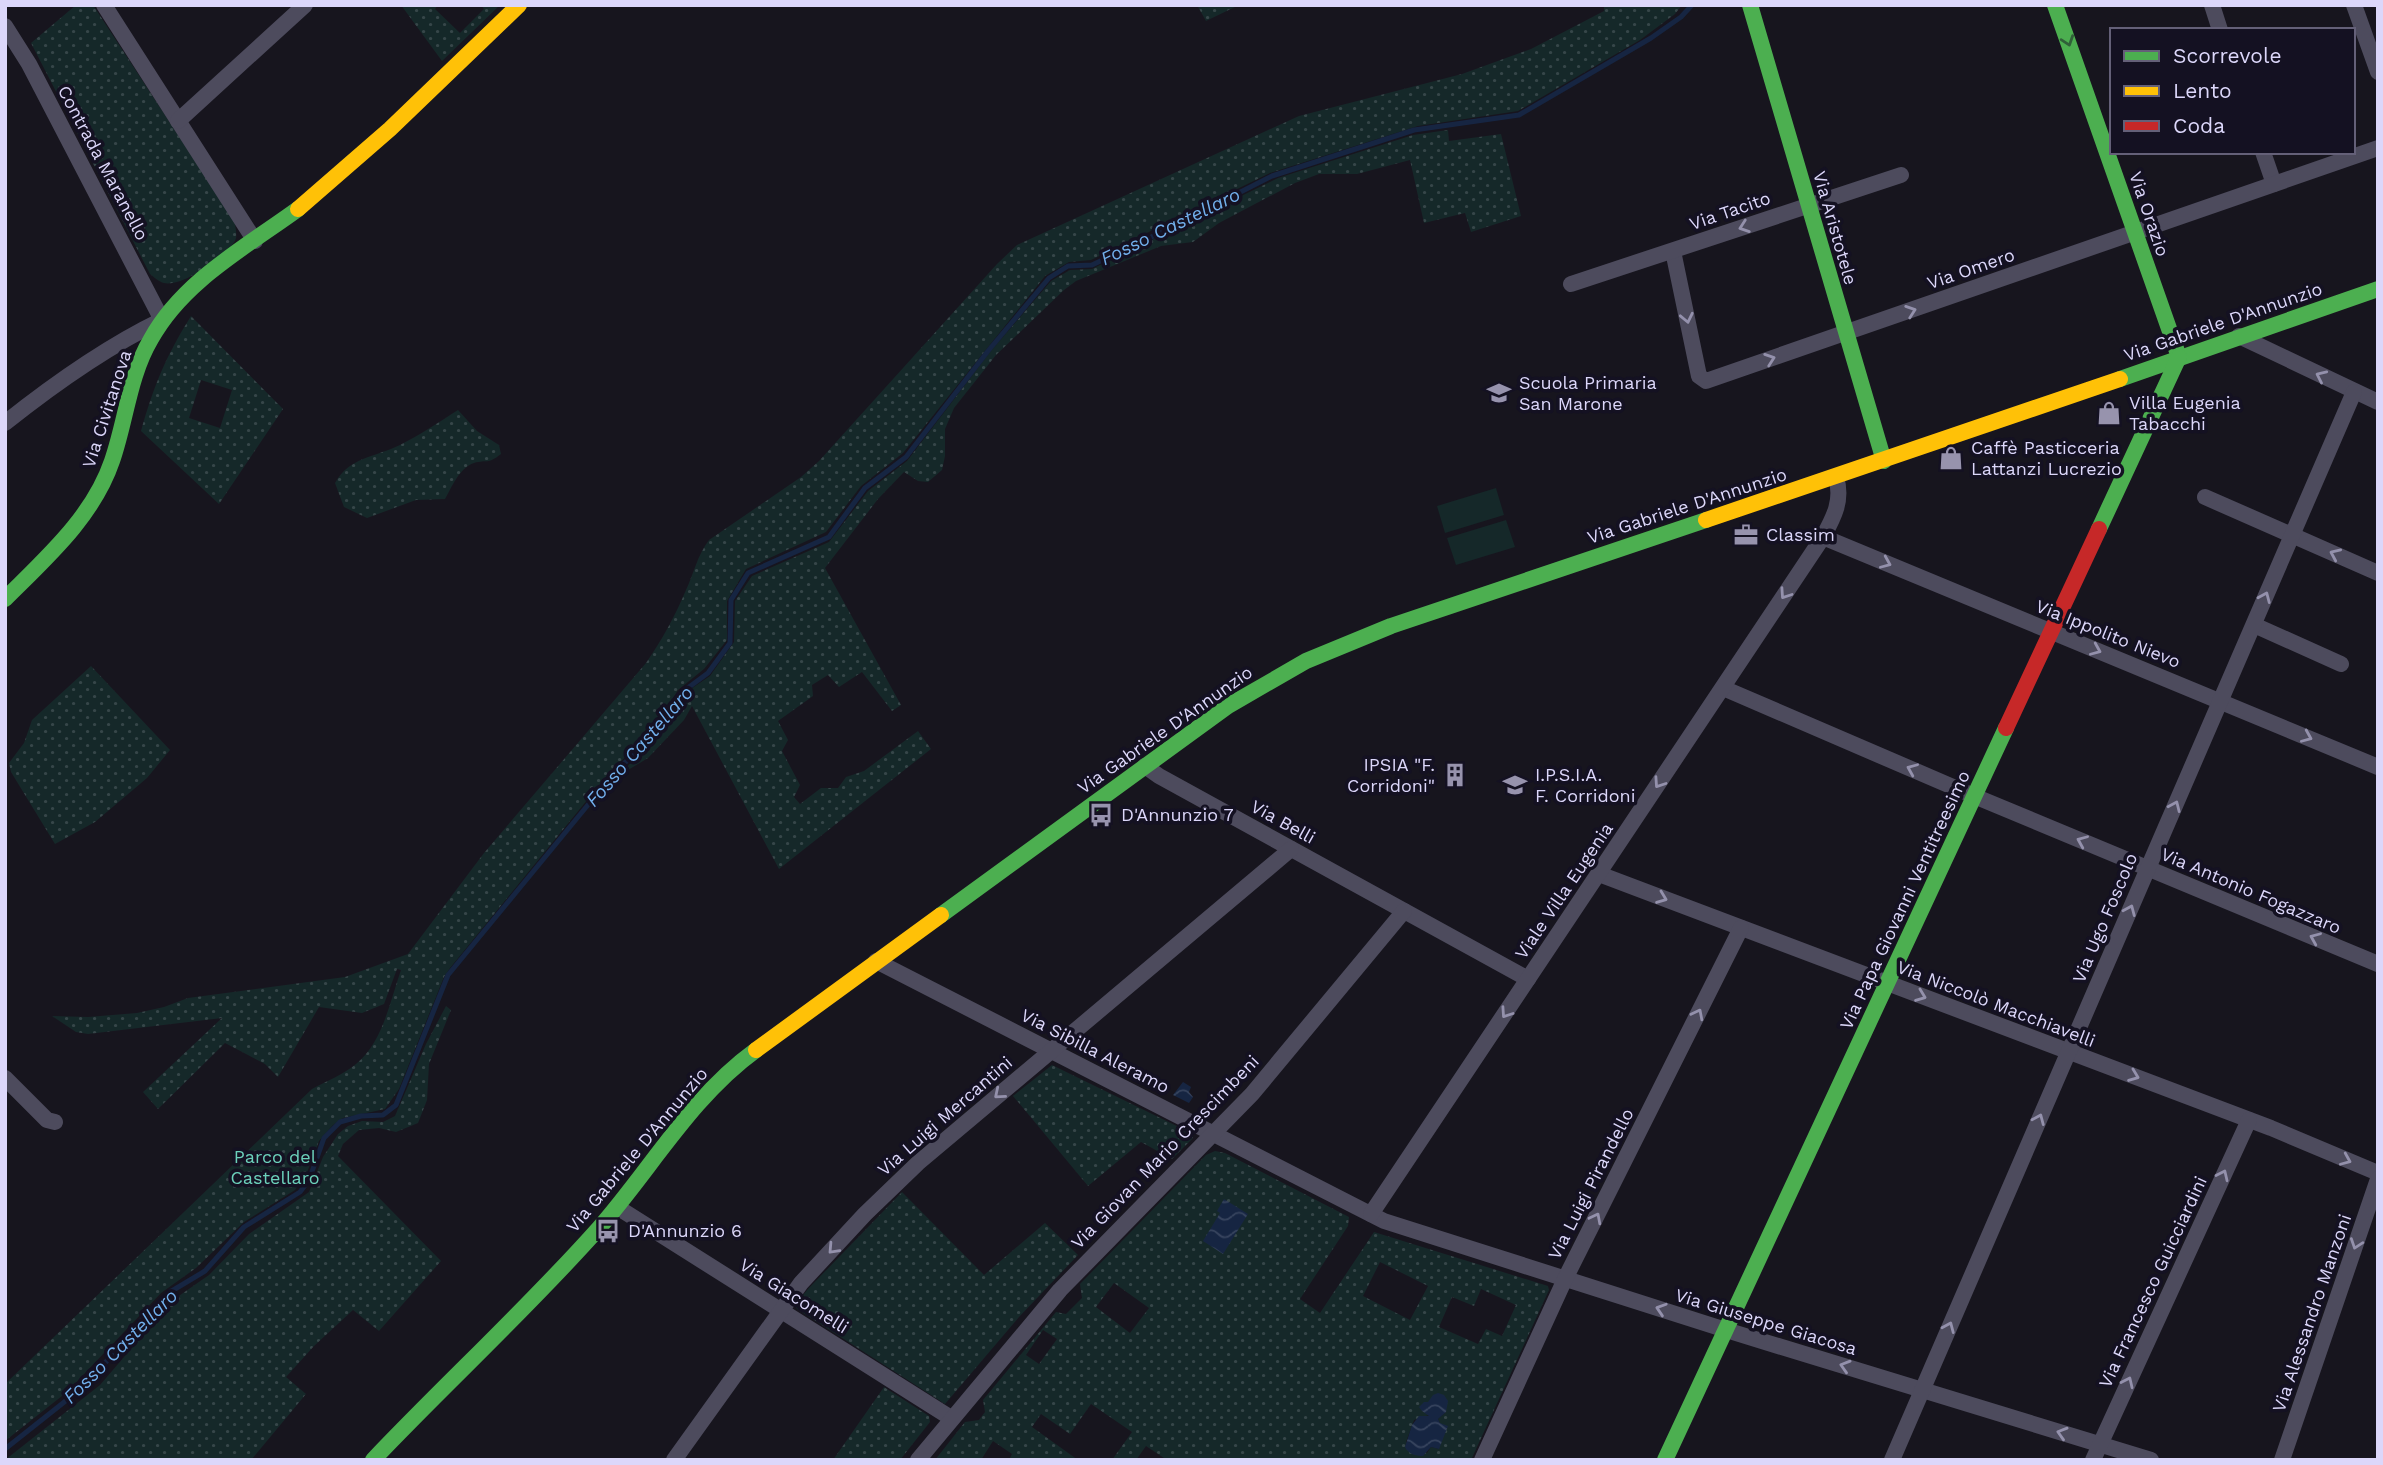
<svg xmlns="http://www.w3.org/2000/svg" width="2383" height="1465" font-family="'Work Sans',sans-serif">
<defs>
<pattern id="green-dots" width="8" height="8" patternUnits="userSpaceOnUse" patternTransform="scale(1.75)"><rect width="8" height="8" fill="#152829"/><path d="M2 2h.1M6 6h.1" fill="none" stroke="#364649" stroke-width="1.8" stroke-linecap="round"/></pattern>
<pattern id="water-waves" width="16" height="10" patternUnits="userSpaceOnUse" patternTransform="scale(1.75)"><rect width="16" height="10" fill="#162542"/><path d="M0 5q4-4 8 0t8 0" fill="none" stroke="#37445e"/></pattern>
</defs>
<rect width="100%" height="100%" fill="#17151e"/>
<!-- green -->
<g fill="url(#green-dots)" fill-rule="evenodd">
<path d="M 76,5 L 93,5 L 235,222 C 235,227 237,233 236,238 C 232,254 181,288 164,283 C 159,282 154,277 150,274 L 31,43 Z"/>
<path d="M 401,5 L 438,5 L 435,9 L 460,33 L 484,9 L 481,5 L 500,5 L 442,61 Z"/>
<path d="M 1197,5 L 1239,5 L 1206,21 Z"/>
<path d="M 1604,5 L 1682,5 L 1675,14 L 1640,40 L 1518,111 L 1418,126 L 1270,173 L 1091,260 L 1069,262 L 1045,276 L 903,453 L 861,486 L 826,532 L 746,569 L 727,601 L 727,640 L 704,669 L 678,690 L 652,731 L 610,772 L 450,968 L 444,977 L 399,1089 L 385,1109 L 343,1118 L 333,1125 L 319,1141 L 306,1175 L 295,1190 L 244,1222 L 196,1268 L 161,1293 L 67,1392 L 5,1441 L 5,1384 L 312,1089 C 327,1081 342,1075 356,1064 C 383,1042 390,1001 401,970 L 397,969 L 384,1004 L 362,1013 L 319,1007 L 278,1077 L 265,1064 L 225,1043 L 158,1109 L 143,1092 L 222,1018 L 88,1034 L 76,1032 L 52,1016 L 88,1017 L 137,1013 L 164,1007 L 188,998 L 345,977 L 408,954 L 484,853 L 646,663 C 662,640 675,616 686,590 C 694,573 697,556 709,540 L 801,477 L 819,461 L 997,264 L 1017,245 L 1299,116 L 1462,74 L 1531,49 L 1604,11 Z"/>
<path d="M 1448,130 L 1449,141 L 1501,134 L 1521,216 L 1471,232 L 1465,213 L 1424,223 L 1410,160 L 1357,174 L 1319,174 L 1295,183 L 1219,223 L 1193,242 L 1161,246 L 1076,281 L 1064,290 L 996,355 L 954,408 L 945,429 L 945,456 L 942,470 L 928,482 L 918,481 L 904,472 L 878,499 L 825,568 L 901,705 L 892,711 L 862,672 L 839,687 L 828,675 L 812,685 L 813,696 L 778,721 L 788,740 L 782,751 L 800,785 L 794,797 L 800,804 L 821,788 L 838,788 L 846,777 L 864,771 L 918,731 L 931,749 L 779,869 L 692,706 L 684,720 L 648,758 L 618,776 L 657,736 L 685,693 L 710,676 L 734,642 L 735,601 L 752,576 L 829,542 L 868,491 L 907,461 L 990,352 L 1051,281 L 1070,270 L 1092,269 L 1278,178 L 1413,135 Z"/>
<path d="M 191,316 L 283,409 L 219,504 L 141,431 C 154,385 166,356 191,316 ZM 201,380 L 232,390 L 220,428 L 189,418 Z"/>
<path d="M 458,410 L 477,431 L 499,445 L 501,454 C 487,465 487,459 474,463 C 459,468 452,487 445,499 L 416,500 L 367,518 L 344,507 L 335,483 C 349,457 376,457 400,445 C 420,435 439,422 458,410 Z"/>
<path d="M 91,666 L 170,750 L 147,778 L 95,822 L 55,844 L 11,772 L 9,763 L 24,743 L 32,720 Z"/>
<path d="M 446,1006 L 451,1010 L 429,1064 L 427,1100 L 418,1123 L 396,1132 L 379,1128 L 359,1130 L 343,1144 L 338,1156 L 441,1261 L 379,1331 L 353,1310 L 314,1346 L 286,1377 L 306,1394 L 251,1460 L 5,1460 L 100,1385 L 173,1300 L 209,1275 L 249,1234 L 309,1192 L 323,1157 L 338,1134 L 348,1126 L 362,1121 L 383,1122 L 395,1116 L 426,1044 Z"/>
<path d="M 1052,1065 L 1189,1132 L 1193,1137 L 1192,1139 L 1172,1159 L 1141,1142 L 1088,1186 L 1013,1096 Z"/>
<path d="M 1215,1151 L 1225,1153 L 1349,1217 L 1348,1226 L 1300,1299 L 1320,1313 L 1374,1232 L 1548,1286 L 1549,1290 L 1471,1460 L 1167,1460 L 1146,1446 L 1136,1460 L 1112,1460 L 1132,1432 L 1091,1404 L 1070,1434 L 1041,1414 L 1032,1427 L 1078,1460 L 1048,1458 L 1009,1460 L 1012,1454 L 993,1441 L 981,1460 L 935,1460 L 965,1422 L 979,1420 L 985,1412 L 983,1400 L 1056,1312 L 1066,1314 L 1082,1298 L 1080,1284 L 1206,1155 ZM 1380,1262 L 1428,1286 L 1410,1320 L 1363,1296 ZM 1114,1283 L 1149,1308 L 1130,1333 L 1096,1307 ZM 1481,1289 L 1516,1305 L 1502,1336 L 1486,1329 L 1478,1344 L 1439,1327 L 1452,1297 L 1474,1306 ZM 1043,1330 L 1057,1339 L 1039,1364 L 1026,1355 ZM 1428,1402 L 1446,1412 L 1438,1419 L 1440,1423 L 1439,1449 L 1431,1447 L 1427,1453 L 1406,1442 L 1414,1420 L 1429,1415 L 1422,1411 Z"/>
<path d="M 902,1192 L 984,1275 L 1045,1223 L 1078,1255 L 1019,1317 L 945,1404 L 797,1309 L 795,1305 L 808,1289 Z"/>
<path d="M 884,1387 L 929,1416 L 930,1422 L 900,1460 L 833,1460 Z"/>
</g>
<!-- pitch -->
<g fill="#152829">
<path d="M 1496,488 L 1504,515 L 1445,533 L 1437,506 Z"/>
<path d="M 1506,520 L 1515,547 L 1456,565 L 1447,538 Z"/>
</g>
<!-- water -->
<g fill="url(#water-waves)">
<path d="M 1183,1082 L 1191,1087 L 1189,1092 L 1193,1097 L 1189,1103 L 1173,1095 Z"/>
<path d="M 1224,1199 L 1248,1214 L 1223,1254 L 1203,1241 L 1220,1213 L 1217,1211 Z"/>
<path d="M 1438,1393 L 1444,1395 L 1448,1401 L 1446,1412 L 1438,1419 L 1440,1423 L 1448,1426 L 1439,1449 L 1431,1447 L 1423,1456 C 1416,1456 1408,1454 1405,1447 L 1412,1425 L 1419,1416 L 1429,1416 L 1422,1411 L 1419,1407 L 1424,1402 L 1428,1402 L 1433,1395 Z"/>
</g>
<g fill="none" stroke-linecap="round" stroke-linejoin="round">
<!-- stream -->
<path stroke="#162542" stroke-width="5" d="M 5,1449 L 87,1384 L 147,1314 L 170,1292 L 205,1271 L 244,1227 L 300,1192 L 309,1180 L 324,1138 L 340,1122 L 361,1116 L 383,1115 L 396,1105 L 448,975 L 615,772 L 656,733 L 681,693 L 708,673 L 730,643 L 731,600 L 748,573 L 829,537 L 865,488 L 906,457 L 988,351 L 1049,278 L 1068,266 L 1092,265 L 1164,231 L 1272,176 L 1414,130 L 1519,115 L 1651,38 L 1681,17 L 1692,5"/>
<!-- street -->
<g stroke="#4d4b5d" stroke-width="16">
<path d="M 104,5 L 255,241"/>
<path d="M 2212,5 L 2220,30"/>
<path d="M 2354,5 L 2378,72"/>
<path d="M 5,26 L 29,64 L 162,320 C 106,347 54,384 5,423"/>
<path d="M 178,121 L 305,5"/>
<path d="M 2263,152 L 2274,184"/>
<path d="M 1673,251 L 1699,376 L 1706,381 L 2378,148"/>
<path d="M 1571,284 L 1901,175"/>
<path d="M 2239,336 L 2378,402"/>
<path d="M 2205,497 L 2378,573"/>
<path d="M 1823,537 L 2378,767"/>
<path d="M 2254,625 L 2341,664"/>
<path d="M 1723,688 L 1974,796 L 2378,964"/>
<path d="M 1145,766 L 1159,776 L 1528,979"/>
<path d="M 1599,874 L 2271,1128 L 2378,1173"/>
<path d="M 876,961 L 1384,1221 L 1726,1330 L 2151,1460"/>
<path d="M 5,1078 L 47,1120 L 55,1122"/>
<path d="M 617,1207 L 951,1418"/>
<path d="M 1371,1214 L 1823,537 C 1834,517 1843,500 1836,477"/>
<path d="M 674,1460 L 801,1283 L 865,1214 L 918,1163 L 1291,849"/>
<path d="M 918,1460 L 1060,1290 L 1252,1094 L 1404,911"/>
<path d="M 1482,1460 L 1565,1279 L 1741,928"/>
<path d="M 1892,1460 L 2354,392"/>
<path d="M 2093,1460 L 2249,1120"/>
<path d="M 2282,1460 L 2378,1179"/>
</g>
<!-- fast -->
<g stroke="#4caf50" stroke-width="16">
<path d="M 1750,5 L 1884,461"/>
<path d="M 2055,5 L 2179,357"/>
<path d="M 2120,379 L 2378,289"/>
<path d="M 2099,529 L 2179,357"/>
<path d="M 5,599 C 46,558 93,517 112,461 C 126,421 129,376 151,339 C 183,281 246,247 298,209"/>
<path d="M 941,915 L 1228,706 L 1306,661 L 1391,626 L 1706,520"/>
<path d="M 373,1460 C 447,1382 527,1309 599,1228 C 651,1169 691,1097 756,1050"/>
<path d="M 1665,1460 L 2006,728"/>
</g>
<!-- slow -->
<g stroke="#ffc107" stroke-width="16">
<path d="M 298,209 L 390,129 L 519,5"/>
<path d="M 1706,520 L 2120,379"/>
<path d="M 756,1050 L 941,915"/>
</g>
<!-- jam -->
<path stroke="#c62828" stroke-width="16" d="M 2006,728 L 2099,529"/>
</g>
<!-- one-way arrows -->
<defs><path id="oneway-chevron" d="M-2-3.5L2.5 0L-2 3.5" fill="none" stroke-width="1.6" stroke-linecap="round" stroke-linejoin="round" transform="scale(1.75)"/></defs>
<use stroke="#306039" href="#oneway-chevron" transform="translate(2068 41) rotate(71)"/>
<g stroke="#9491ac">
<use href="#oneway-chevron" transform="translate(1744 227) rotate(161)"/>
<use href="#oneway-chevron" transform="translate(1911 311) rotate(-19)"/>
<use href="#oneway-chevron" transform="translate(1687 318) rotate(78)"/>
<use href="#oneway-chevron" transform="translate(1770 359) rotate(-19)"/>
<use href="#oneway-chevron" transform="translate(2321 376) rotate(-155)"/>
<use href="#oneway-chevron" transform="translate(2335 554) rotate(-156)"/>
<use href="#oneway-chevron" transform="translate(1886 563) rotate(23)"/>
<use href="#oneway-chevron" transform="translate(1785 594) rotate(124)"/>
<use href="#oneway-chevron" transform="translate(2265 597) rotate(-67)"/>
<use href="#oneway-chevron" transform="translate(2096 650) rotate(23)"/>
<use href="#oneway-chevron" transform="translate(2307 737) rotate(23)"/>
<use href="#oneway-chevron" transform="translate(1912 769) rotate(-157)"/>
<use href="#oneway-chevron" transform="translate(1659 783) rotate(124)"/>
<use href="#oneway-chevron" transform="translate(2175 806) rotate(-66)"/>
<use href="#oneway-chevron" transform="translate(2082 841) rotate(-157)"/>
<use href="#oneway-chevron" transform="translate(1662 898) rotate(21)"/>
<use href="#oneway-chevron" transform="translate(2130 910) rotate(-67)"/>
<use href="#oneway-chevron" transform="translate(2315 938) rotate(-157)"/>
<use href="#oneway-chevron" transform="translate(1921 996) rotate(21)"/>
<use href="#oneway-chevron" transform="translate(1506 1013) rotate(124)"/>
<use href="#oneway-chevron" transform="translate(1698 1014) rotate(-63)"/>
<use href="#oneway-chevron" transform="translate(2134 1076) rotate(21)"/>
<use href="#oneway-chevron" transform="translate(999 1094) rotate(140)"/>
<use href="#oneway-chevron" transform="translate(2039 1119) rotate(-67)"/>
<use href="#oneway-chevron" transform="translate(2346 1160) rotate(23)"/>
<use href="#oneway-chevron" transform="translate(2223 1175) rotate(-65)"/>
<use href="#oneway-chevron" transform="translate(1596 1218) rotate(-63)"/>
<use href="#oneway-chevron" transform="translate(2356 1244) rotate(109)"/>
<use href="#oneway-chevron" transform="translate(833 1249) rotate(133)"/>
<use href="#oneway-chevron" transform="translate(1661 1309) rotate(-162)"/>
<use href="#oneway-chevron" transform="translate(1949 1327) rotate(-67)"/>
<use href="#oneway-chevron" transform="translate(1845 1366) rotate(-163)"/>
<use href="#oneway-chevron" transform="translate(2128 1382) rotate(-65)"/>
<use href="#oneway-chevron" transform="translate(2062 1433) rotate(-163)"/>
</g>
<!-- icons -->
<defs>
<g id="school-bare" transform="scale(1.89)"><path d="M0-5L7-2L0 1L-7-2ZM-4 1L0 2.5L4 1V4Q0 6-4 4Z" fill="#9793ad" stroke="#141122" stroke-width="2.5" paint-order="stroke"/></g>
<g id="shop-bare" transform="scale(1.89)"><path d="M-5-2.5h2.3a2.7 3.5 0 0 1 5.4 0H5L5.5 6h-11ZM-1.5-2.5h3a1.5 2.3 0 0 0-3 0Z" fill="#9793ad" stroke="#141122" stroke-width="2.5" paint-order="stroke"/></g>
<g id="office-bare" transform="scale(1.89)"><path d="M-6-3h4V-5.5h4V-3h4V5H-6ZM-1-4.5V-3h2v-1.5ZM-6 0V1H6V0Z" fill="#9793ad" stroke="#141122" stroke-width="2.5" paint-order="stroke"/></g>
<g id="building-bare" transform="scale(1.89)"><path d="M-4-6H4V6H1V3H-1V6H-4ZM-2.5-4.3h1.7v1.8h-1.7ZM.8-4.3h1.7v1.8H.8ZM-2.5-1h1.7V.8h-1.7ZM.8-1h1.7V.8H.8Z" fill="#9793ad" stroke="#141122" stroke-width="2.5" paint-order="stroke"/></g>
<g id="bus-bare" transform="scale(1.89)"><path d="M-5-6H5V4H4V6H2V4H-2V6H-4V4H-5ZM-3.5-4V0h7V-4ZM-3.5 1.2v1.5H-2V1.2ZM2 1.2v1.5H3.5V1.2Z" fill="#9793ad" stroke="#141122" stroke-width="2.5" paint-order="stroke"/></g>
</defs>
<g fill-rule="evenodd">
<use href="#school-bare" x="1499" y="393"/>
<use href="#shop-bare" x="2109" y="413"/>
<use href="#shop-bare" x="1951" y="458"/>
<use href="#office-bare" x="1746" y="535"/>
<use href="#building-bare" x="1455" y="775"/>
<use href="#school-bare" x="1515" y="785"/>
<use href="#bus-bare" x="1101" y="815"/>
<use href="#bus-bare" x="608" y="1231"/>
</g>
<g text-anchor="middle" stroke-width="7" stroke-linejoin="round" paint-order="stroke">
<!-- street labels -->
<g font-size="18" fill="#dcd7fa" stroke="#141122">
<text transform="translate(103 163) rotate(62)" y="6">Contrada Maranello</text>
<text transform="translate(1730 211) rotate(-19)" y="6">Via Tacito</text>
<text transform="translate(2149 214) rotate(71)" y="6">Via Orazio</text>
<text transform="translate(1835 228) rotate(74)" y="6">Via Aristotele</text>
<text transform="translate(1971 269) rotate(-19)" y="6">Via Omero</text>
<text transform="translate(2223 322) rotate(-19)" y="6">Via Gabriele D'Annunzio</text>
<text transform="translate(107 409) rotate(-72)" y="6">Via Civitanova</text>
<text transform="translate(1687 506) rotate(-18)" y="6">Via Gabriele D'Annunzio</text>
<text transform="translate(2108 634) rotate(22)" y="6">Via Ippolito Nievo</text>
<text transform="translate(1165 730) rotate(-35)" y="6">Via Gabriele D'Annunzio</text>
<text transform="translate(1283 822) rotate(29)" y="6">Via Belli</text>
<text transform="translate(1564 891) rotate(-56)" y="6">Viale Villa Eugenia</text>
<text transform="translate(2251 891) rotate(23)" y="6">Via Antonio Fogazzaro</text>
<text transform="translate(1905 900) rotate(-65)" y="6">Via Papa Giovanni Ventitreesimo</text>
<text transform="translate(2105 918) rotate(-67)" y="6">Via Ugo Foscolo</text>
<text transform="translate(1996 1004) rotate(21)" y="6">Via Niccolò Macchiavelli</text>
<text transform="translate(1095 1051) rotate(27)" y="6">Via Sibilla Aleramo</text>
<text transform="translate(945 1116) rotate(-41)" y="6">Via Luigi Mercantini</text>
<text transform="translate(637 1150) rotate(-50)" y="6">Via Gabriele D'Annunzio</text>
<text transform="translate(1165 1152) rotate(-46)" y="6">Via Giovan Mario Crescimbeni</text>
<text transform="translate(1591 1184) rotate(-63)" y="6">Via Luigi Pirandello</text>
<text transform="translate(2153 1282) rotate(-65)" y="6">Via Francesco Guicciardini</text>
<text transform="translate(794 1296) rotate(32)" y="6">Via Giacomelli</text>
<text transform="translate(2312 1313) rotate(-71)" y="6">Via Alessandro Manzoni</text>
<text transform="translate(1766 1322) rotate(17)" y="6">Via Giuseppe Giacosa</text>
</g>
<!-- poi labels -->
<g font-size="18" fill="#dcd7fa" stroke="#141122" text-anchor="start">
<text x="1519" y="389">Scuola Primaria<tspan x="1519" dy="21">San Marone</tspan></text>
<text x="2129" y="409">Villa Eugenia<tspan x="2129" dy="21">Tabacchi</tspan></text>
<text x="1971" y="454">Caffè Pasticceria<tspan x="1971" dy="21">Lattanzi Lucrezio</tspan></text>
<text x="1766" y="541">Classim</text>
<text x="1435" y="771" text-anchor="end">IPSIA "F.<tspan x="1435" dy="21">Corridoni"</tspan></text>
<text x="1535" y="781">I.P.S.I.A.<tspan x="1535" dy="21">F. Corridoni</tspan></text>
<text x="1121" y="821">D'Annunzio 7</text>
<text x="628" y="1237">D'Annunzio 6</text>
</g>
<!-- park labels -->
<g font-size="18" fill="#6cd1bb" stroke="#141122">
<text x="275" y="1163">Parco del<tspan x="275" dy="21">Castellaro</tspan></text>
</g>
<!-- water labels -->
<g font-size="19" font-style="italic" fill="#72b0ed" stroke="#141122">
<text transform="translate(1170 226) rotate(-26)" y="7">Fosso Castellaro</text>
<text transform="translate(639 746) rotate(-49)" y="7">Fosso Castellaro</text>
<text transform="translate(120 1346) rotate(-45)" y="7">Fosso Castellaro</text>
</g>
</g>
<!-- border -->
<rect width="2383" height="1465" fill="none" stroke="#dcd7fa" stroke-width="14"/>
<!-- legend -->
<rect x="2110" y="28" width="245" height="126" fill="#141122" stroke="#646078" stroke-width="2"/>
<rect x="2124" y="51" width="35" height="10" fill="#4caf50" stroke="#646078" stroke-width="2"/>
<text x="2173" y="63" font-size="21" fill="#dcd7fa">Scorrevole</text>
<rect x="2124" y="86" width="35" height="10" fill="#ffc107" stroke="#646078" stroke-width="2"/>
<text x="2173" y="98" font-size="21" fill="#dcd7fa">Lento</text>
<rect x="2124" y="121" width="35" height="10" fill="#c62828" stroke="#646078" stroke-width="2"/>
<text x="2173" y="133" font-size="21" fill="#dcd7fa">Coda</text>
</svg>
